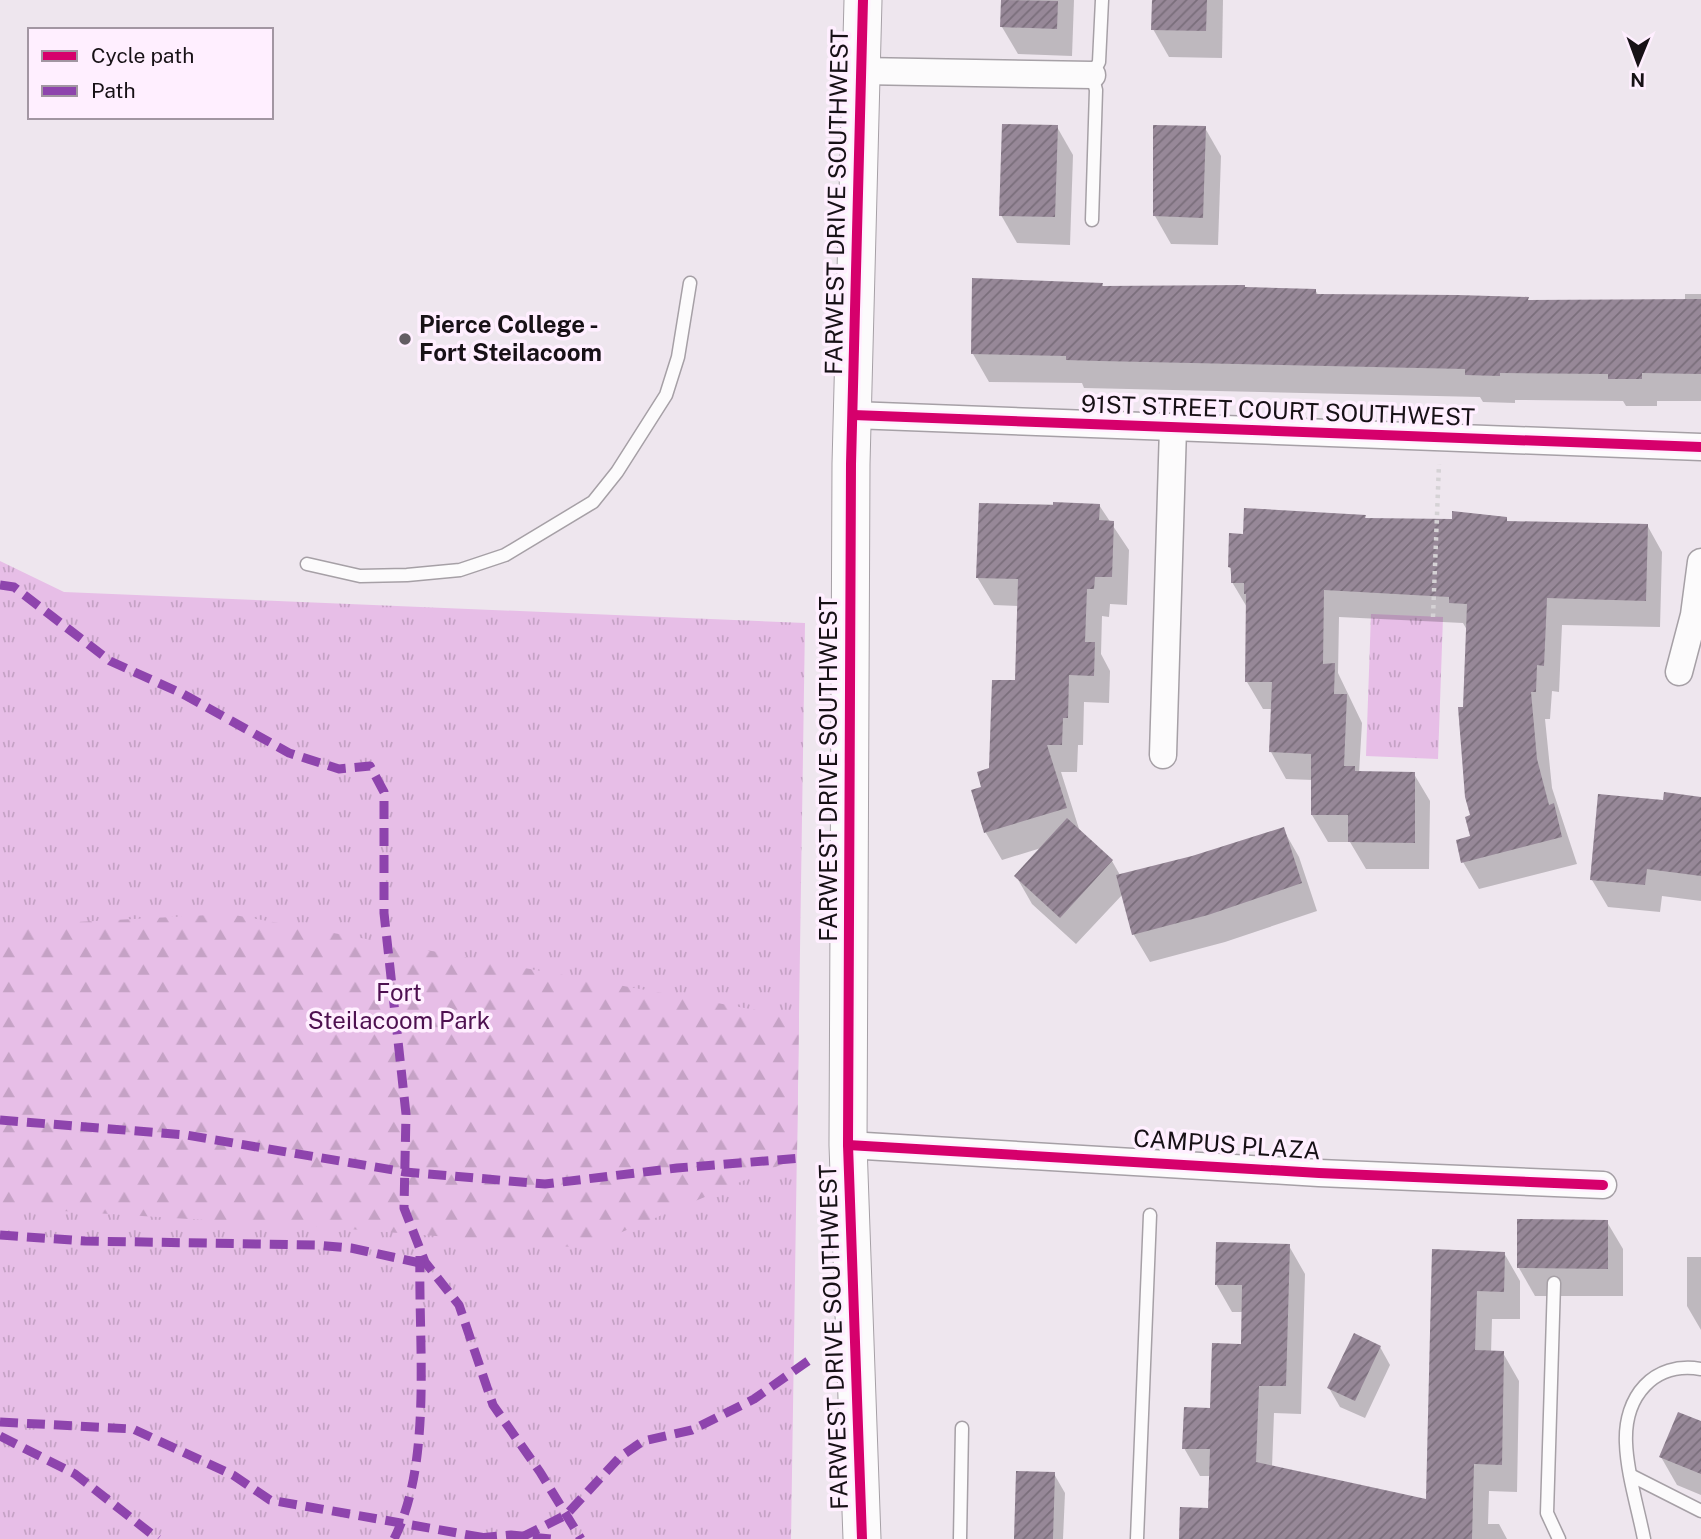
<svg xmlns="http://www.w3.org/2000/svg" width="1701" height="1539" font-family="'Public Sans',sans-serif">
<defs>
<pattern id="grass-tufts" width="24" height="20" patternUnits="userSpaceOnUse" patternTransform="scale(1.75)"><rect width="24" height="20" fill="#e7bee7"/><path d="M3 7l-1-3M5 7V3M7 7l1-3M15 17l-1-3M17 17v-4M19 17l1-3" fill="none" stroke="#c5a2c5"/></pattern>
<pattern id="forest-firs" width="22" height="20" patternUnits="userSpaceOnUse" patternTransform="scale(1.75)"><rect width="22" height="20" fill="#e7bee7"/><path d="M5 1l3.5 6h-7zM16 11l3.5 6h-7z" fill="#c5a2c5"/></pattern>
<pattern id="building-hatch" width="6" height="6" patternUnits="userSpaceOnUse" patternTransform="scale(1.75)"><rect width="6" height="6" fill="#978898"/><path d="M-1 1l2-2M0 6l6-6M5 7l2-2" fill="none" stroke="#7a6e7b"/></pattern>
</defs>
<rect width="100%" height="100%" fill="#eee6ee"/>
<!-- grass -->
<g fill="url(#grass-tufts)">
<path d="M 0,561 L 64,592 L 805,623 L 791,1539 L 0,1539 Z"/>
<path d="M 1371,614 L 1443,617 L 1438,759 L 1366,756 Z"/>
</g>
<!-- forest -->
<path fill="url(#forest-firs)" d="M 229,914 L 799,1018 L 797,1158 L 584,1248 L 349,1229 L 0,1207 L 0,926 Z"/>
<!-- shadow -->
<g fill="#0003">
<path d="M 1003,0 L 1074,0 L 1072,56 L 1018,54 L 1002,27 Z"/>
<path d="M 1154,0 L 1223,0 L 1222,58 L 1169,57 L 1153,29 Z"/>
<path d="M 1057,127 L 1073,155 L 1070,245 L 1017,243 L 1001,215 Z"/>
<path d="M 1205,128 L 1221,156 L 1218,245 L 1171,244 L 1155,216 Z"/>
<path d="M 1102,284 L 1104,288 L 1315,290 L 1319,296 L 1527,299 L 1529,301 L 1685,301 L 1685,294 L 1701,294 L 1701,401 L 1657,401 L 1657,406 L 1626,406 L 1623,401 L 1515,400 L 1515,403 L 1483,402 L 1480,397 L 1084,388 L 1082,383 L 989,382 L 973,354 Z"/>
<path d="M 980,504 L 1099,505 L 1129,550 L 1127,605 L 1110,604 L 1109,617 L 1102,616 L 1101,654 L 1110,671 L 1109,703 L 1084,702 L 1083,745 L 1078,745 L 1077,772 L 1061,772 L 1080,832 L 1112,861 L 1120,875 L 1193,858 L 1283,829 L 1299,857 L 1317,911 L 1225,942 L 1150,962 L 1134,935 L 1123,894 L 1076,944 L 1032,904 L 1016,876 L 1041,848 L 1002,860 L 986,833 L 973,791 L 983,788 L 1016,682 L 1019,606 L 994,605 L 977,577 Z"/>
<path d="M 1365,517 L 1366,519 L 1506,519 L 1508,523 L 1647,525 L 1662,552 L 1660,627 L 1562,625 L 1559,692 L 1552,691 L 1550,719 L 1545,719 L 1552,788 L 1577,864 L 1479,889 L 1463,862 L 1472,837 L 1472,817 L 1465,708 L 1467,630 L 1463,623 L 1339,617 L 1338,673 L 1362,723 L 1359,773 L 1414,774 L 1430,801 L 1429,869 L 1366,869 L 1350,842 L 1328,842 L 1312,815 L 1313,780 L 1286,779 L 1271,752 L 1273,709 L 1263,709 L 1247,682 L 1248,609 L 1232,582 L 1230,567 L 1245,536 Z"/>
<path d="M 1701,798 L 1701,901 L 1662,896 L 1660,912 L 1608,907 L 1592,880 L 1665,802 Z"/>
<path d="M 1607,1222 L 1623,1249 L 1623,1296 L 1535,1296 L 1519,1268 Z"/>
<path d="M 1289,1246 L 1305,1274 L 1301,1414 L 1274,1413 L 1272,1467 L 1408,1539 L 1181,1539 L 1209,1510 L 1210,1476 L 1200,1476 L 1184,1448 L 1212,1410 L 1243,1346 L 1244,1312 L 1232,1312 L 1216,1284 Z"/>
<path d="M 1434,1251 L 1504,1253 L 1520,1281 L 1520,1319 L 1492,1319 L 1491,1353 L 1503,1353 L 1519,1381 L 1517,1492 L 1489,1491 L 1488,1524 L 1499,1524 L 1507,1539 L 1427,1539 Z"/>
<path d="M 1687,1257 L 1701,1257 L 1701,1330 L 1687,1306 Z"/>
<path d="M 1380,1347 L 1390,1365 L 1365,1418 L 1340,1407 L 1329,1388 Z"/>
<path d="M 1701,1423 L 1701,1495 L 1677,1485 L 1661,1457 Z"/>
<path d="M 1054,1474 L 1065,1493 L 1063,1539 L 1016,1539 Z"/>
</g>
<!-- building -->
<g fill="url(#building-hatch)">
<path d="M 1001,0 L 1058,1 L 1057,29 L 1000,27 Z"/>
<path d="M 1152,0 L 1207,0 L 1206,31 L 1151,30 Z"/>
<path d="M 1002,124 L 1058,125 L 1055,217 L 999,216 Z"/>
<path d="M 1153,125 L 1206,126 L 1203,218 L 1153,216 Z"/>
<path d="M 972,278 L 1103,283 L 1102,286 L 1245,285 L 1245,287 L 1316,289 L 1316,294 L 1457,295 L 1529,297 L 1528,300 L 1701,299 L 1701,374 L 1642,373 L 1642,379 L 1608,379 L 1608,374 L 1500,373 L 1500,376 L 1465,375 L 1465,369 L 1100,361 L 1066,360 L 1066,356 L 971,354 Z"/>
<path d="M 1053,502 L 1100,504 L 1099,520 L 1114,521 L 1112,577 L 1095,577 L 1094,589 L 1087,589 L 1085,642 L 1095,642 L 1094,676 L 1069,675 L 1068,718 L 1063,718 L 1062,745 L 1047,745 L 1067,808 L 984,833 L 971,790 L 981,787 L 977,772 L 989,768 L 992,680 L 1015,680 L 1018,579 L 976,578 L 979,503 L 1053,505 Z"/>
<path d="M 1244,508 L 1366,515 L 1365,518 L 1452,519 L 1452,511 L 1507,517 L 1507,521 L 1648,524 L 1646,601 L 1547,598 L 1544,666 L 1537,665 L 1536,692 L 1531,692 L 1537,759 L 1549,805 L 1554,803 L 1562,837 L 1461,863 L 1456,840 L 1470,836 L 1465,817 L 1470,815 L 1465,797 L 1458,707 L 1463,707 L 1467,604 L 1449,603 L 1449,597 L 1324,590 L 1323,664 L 1335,663 L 1334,694 L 1347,694 L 1344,766 L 1355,766 L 1355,771 L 1415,772 L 1415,843 L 1348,842 L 1348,815 L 1311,815 L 1311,754 L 1269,752 L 1272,682 L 1245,682 L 1246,594 L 1244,594 L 1244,583 L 1231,583 L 1231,568 L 1228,567 L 1229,533 L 1243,534 Z"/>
<path d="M 1664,792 L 1701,797 L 1701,876 L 1647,869 L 1645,885 L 1590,880 L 1598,794 L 1663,800 Z"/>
<path d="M 1067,818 L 1113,860 L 1060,918 L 1014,876 Z"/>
<path d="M 1284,827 L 1302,883 L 1208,915 L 1132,935 L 1116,875 L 1192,856 Z"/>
<path d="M 1517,1219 L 1608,1220 L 1608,1269 L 1517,1268 Z"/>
<path d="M 1216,1242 L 1290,1244 L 1286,1386 L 1259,1386 L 1256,1462 L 1426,1499 L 1432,1249 L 1505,1252 L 1504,1292 L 1477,1291 L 1475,1350 L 1504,1351 L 1502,1465 L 1474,1464 L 1472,1539 L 1179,1539 L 1180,1507 L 1208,1508 L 1210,1449 L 1182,1449 L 1184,1407 L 1210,1408 L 1212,1343 L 1241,1344 L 1242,1285 L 1215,1285 Z"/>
<path d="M 1354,1333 L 1381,1346 L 1355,1401 L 1327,1388 Z"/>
<path d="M 1678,1412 L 1701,1421 L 1701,1474 L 1659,1457 Z"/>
<path d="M 1016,1471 L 1055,1472 L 1053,1539 L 1014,1539 Z"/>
</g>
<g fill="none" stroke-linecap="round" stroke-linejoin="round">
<!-- lane casing -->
<g stroke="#a6a0a6" stroke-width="15">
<g id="lane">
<path d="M 1092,220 L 1096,90 L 1092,75 L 1099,62 L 1102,0"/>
<path d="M 307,564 L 360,576 L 407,575 L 460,570 L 505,555 L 593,502 L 617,472 L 666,395 L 678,357 L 690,283"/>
<path d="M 1554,1283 L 1547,1513 L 1559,1539"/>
<path d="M 1632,1476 L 1701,1511"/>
<path d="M 960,1539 L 962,1428"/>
<path d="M 1137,1539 L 1150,1215"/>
<path d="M 1644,1539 C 1638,1508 1627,1474 1626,1443 C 1624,1397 1653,1361 1701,1369"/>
</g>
</g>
<!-- street casing -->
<g stroke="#a6a0a6" stroke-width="29">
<g id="street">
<path d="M 861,71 L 1092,75"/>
<path d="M 853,415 L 1701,447"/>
<path d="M 1679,672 L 1694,615 L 1701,562"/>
<path d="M 1163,755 L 1173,428"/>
<path d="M 848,1145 L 1319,1173 L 1603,1185"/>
</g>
</g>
<!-- secondary casing -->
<g stroke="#a6a0a6" stroke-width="39">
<path id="secondary" d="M 862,1539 L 848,1145 L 851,464 L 863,0"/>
</g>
<!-- path -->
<path stroke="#d5d2d5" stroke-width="4.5" stroke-dasharray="3.5 5" stroke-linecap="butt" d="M 1433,617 L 1439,464"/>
<!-- lane -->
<use href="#lane" stroke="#fcfbfc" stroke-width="12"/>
<!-- street -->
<use href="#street" stroke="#fcfbfc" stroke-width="26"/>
<!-- secondary -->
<use href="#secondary" stroke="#fcfbfc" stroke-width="37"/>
<!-- quiet -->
<g stroke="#8e44ad" stroke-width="9" stroke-dasharray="18 9" stroke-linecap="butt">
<path d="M 0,585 L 14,587 L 110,661 L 183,694 L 289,753 L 339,769 L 370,766 L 384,792 L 384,913 L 406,1114 L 404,1208 L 425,1262 L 459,1305 L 493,1405 L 540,1472 L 581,1539"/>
<path d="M 0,1120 L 186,1135 L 405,1172 L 545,1184 L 677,1168 L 802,1158"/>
<path d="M 0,1235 L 85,1241 L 316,1245 L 351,1248 L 420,1263"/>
<path d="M 0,1422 L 133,1429 L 233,1475 L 270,1500 L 486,1538"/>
<path d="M 0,1436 L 75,1474 L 158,1539"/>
<path d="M 522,1537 L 566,1515 L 620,1457 L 643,1441 L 692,1430 L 754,1399 L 808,1361"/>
<path d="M 479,1538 L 511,1535 L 552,1539"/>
<path d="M 394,1539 C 433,1462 418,1342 420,1256"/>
</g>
<!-- cycleway casing -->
<g stroke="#ffefff" stroke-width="15">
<g id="cycleway">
<path d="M 853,415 L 1701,447"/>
<path d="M 848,1145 L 1319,1173 L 1603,1185"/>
<path d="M 862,1539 L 848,1145 L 851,464 L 863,0"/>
</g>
</g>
<!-- cycleway -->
<use href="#cycleway" stroke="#d6006c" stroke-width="10"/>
</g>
<!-- markers -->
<circle fill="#625c62" stroke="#ffefff" stroke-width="2.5" cx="405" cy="339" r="7"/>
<g text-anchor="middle" stroke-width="7" stroke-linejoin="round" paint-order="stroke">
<!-- street labels -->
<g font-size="24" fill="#171116" stroke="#ffefff">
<text transform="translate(837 202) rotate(-89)" y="8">FARWEST DRIVE SOUTHWEST</text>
<text transform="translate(1278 411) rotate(2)" y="8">91ST STREET COURT SOUTHWEST</text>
<text transform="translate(829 769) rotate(-90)" y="8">FARWEST DRIVE SOUTHWEST</text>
<text transform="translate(1227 1145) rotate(4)" y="8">CAMPUS PLAZA</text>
<text transform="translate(834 1337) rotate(-92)" y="8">FARWEST DRIVE SOUTHWEST</text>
</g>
<!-- poi labels -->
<g font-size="24" font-weight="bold" fill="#171116" stroke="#ffefff" text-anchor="start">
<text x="419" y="333">Pierce College -<tspan x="419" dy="28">Fort Steilacoom</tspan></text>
</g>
<!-- park labels -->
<g font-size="24" fill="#4e1050" stroke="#ffefff">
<text x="399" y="1001">Fort<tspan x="399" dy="28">Steilacoom Park</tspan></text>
</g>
</g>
<!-- legend -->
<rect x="28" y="28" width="245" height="91" fill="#ffefff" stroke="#a296a2" stroke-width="2"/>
<rect x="42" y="51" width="35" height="10" fill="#d6006c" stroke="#a296a2" stroke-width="2"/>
<text x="91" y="63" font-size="21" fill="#171116">Cycle path</text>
<rect x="42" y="86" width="35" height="10" fill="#8e44ad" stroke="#a296a2" stroke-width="2"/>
<text x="91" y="98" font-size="21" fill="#171116">Path</text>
<!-- north arrow -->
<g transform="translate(1638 63) rotate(181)" stroke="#ffefff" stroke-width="5" paint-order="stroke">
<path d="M0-5L12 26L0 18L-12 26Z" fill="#171116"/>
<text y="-10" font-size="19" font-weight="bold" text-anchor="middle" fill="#171116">N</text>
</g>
</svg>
